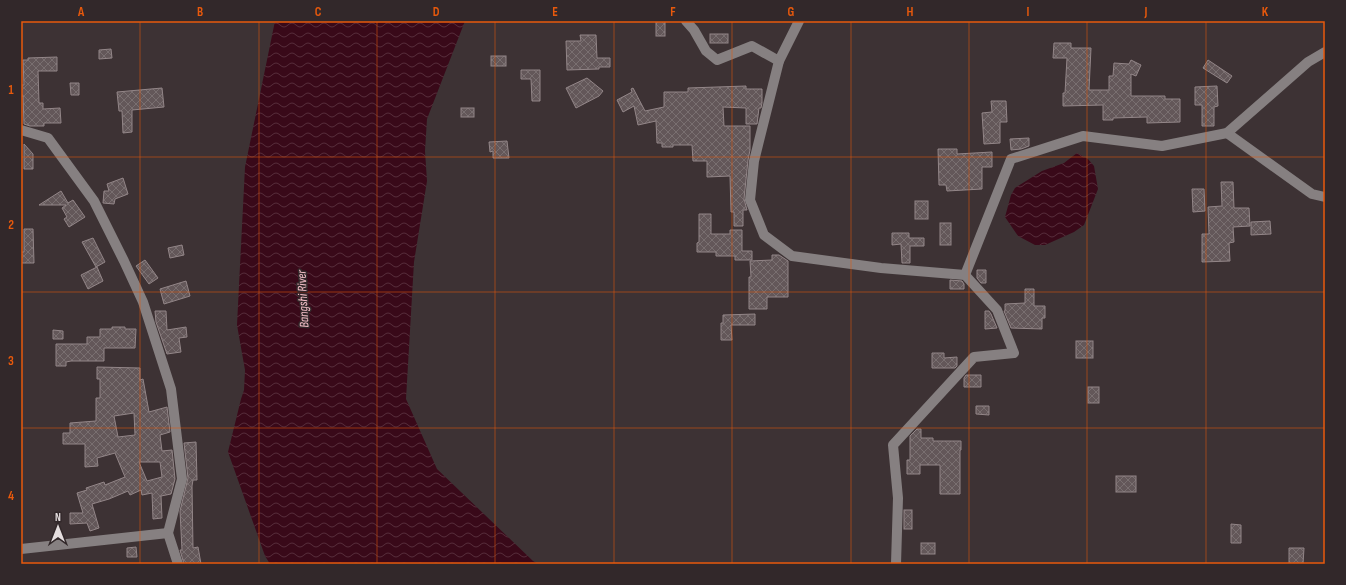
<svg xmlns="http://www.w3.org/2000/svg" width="1346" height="585" font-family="'Sofia Sans Condensed',sans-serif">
<defs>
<pattern id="water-waves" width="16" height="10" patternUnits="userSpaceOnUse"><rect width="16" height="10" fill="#390919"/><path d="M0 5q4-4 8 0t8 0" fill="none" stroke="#562c3a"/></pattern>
<pattern id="building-cross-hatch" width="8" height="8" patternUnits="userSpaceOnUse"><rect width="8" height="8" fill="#635759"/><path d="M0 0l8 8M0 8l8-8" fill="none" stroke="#796f70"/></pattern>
</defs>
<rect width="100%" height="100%" fill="#3d3234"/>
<!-- water -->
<g fill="url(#water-waves)">
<path d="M 275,21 L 465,21 L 427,119 L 425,151 L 427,181 L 414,262 L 406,399 L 437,469 L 533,561 L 538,564 L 270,564 L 265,556 L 228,452 L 241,399 L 244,390 L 245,370 L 237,325 L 245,167 Z"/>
<path d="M 1077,153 L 1088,159 L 1094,166 L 1098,189 L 1084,225 L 1074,232 L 1045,245 L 1035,245 L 1018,236 L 1005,217 L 1011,195 L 1015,188 L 1042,171 L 1064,163 Z"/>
</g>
<!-- building -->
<g fill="url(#building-cross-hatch)" stroke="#938688" fill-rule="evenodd">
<rect x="656" y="21" width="9" height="15"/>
<rect x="710" y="34" width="18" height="9"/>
<path d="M 580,35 L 596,35 L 597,58 L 610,58 L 610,67 L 599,67 L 599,69 L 567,70 L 566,41 L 581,41 Z"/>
<path d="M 1054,43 L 1071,43 L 1071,48 L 1091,48 L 1089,90 L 1109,90 L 1109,76 L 1113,76 L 1114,63 L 1129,64 L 1131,60 L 1141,65 L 1136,76 L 1131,74 L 1131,96 L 1165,96 L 1165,99 L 1180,99 L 1180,122 L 1147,123 L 1147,117 L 1113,118 L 1113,120 L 1103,120 L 1103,105 L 1063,106 L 1063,93 L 1065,93 L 1067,58 L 1053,58 Z"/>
<path d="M 111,49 L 112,58 L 99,59 L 99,50 Z"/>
<rect x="491" y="56" width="15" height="10"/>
<path d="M 57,57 L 57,71 L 38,71 L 39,103 L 43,103 L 43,109 L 60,108 L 61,123 L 44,123 L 44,126 L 30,126 L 24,124 L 23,96 L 21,96 L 21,85 L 24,85 L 23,60 L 28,60 L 28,58 Z"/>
<path d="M 1208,60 L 1232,76 L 1227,83 L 1203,68 Z"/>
<path d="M 521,70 L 540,70 L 540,101 L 532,101 L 531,79 L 521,79 Z"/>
<path d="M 587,78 L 603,91 L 599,96 L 576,108 L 566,88 Z"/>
<path d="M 70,83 L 79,83 L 79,95 L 71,95 Z"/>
<path d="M 746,86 L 746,89 L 762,89 L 762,103 L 761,108 L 759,108 L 757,124 L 746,124 L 746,108 L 723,107 L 724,126 L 750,126 L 750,150 L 748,160 L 744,199 L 747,210 L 743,210 L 743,226 L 734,226 L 734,212 L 731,212 L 730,176 L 707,177 L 707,161 L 693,161 L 692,145 L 673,145 L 673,147 L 662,147 L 662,143 L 657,143 L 656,121 L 638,125 L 634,106 L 623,112 L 617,100 L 632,92 L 631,89 L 633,88 L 645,111 L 664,107 L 664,92 L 688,92 L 688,88 Z"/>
<path d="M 1217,86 L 1218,106 L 1214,107 L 1214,126 L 1202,126 L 1202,105 L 1195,105 L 1195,87 Z"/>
<path d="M 162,88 L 164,107 L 132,110 L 132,132 L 123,133 L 122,111 L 119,111 L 117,92 Z"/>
<path d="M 991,101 L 1006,101 L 1007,122 L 1000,122 L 1000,143 L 984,144 L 982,113 L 992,112 Z"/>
<rect x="461" y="108" width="13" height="9"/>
<path d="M 1029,138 L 1029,146 L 1021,149 L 1011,150 L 1010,139 Z"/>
<path d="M 507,141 L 509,158 L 493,158 L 493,151 L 490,152 L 489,142 Z"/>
<path d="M 24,144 L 33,154 L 33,169 L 24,169 Z"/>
<path d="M 938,149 L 957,149 L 957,154 L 992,152 L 992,167 L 982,167 L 982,189 L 947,191 L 946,185 L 939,185 Z"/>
<path d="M 123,178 L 128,194 L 115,199 L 114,204 L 103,203 L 104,191 L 109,191 L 107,184 Z"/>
<path d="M 1221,182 L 1233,182 L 1234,208 L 1249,208 L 1250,226 L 1233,227 L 1234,242 L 1229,243 L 1230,261 L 1202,262 L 1202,234 L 1209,234 L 1208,207 L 1222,206 Z"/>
<path d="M 1192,189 L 1204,189 L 1205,211 L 1193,212 Z"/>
<path d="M 61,191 L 68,203 L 73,200 L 85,217 L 69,227 L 64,219 L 67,217 L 62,208 L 66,205 L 39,205 Z"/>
<rect x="915" y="201" width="13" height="18"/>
<path d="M 699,214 L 711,214 L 711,234 L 730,234 L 730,230 L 742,230 L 742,251 L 752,251 L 752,260 L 735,260 L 735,256 L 716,256 L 716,252 L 697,252 L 697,243 L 699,242 Z"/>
<path d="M 1270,221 L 1271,234 L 1251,235 L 1251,222 Z"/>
<rect x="940" y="223" width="11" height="22"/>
<path d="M 24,229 L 33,229 L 34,263 L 21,263 L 21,252 L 24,252 Z"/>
<path d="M 892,233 L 909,233 L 909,238 L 924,238 L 924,246 L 910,246 L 910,263 L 902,263 L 901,244 L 892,245 Z"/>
<path d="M 93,238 L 105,262 L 96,267 L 82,242 Z"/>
<path d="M 182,245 L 184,255 L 170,258 L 168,248 Z"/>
<path d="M 772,255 L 779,255 L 788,261 L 788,297 L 767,297 L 767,309 L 749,309 L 749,277 L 751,277 L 750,261 L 772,260 Z"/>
<path d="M 145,260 L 158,278 L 149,284 L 136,266 Z"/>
<path d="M 97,267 L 103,281 L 88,289 L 81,275 Z"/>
<path d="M 977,270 L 986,270 L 986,283 L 981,283 L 977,278 Z"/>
<path d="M 950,280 L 962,281 L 964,284 L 964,289 L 950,289 Z"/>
<path d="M 186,281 L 190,296 L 164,304 L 160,289 Z"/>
<path d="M 1025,289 L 1034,289 L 1034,306 L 1045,306 L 1045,318 L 1042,318 L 1042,329 L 1011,328 L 1004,311 L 1005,311 L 1005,304 L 1025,303 Z"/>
<path d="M 155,311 L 166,311 L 167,330 L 186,327 L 187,337 L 179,338 L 181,352 L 167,354 L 156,322 Z"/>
<path d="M 985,311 L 989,311 L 991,314 L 997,328 L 985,329 Z"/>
<path d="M 755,314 L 755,325 L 731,325 L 732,340 L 721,340 L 721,323 L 723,323 L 723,315 Z"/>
<path d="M 112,327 L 125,327 L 125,329 L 136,329 L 135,348 L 104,348 L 104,361 L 71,361 L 66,362 L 66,366 L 56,366 L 56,344 L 87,344 L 87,337 L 100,337 L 100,329 L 112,329 Z"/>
<path d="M 53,330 L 63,331 L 63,339 L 53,339 Z"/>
<rect x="1076" y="341" width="17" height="17"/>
<path d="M 932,353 L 944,353 L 944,358 L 957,357 L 957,366 L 955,368 L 932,368 Z"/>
<path d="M 97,367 L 140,368 L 140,380 L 143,379 L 149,412 L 167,407 L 170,432 L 160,435 L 162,451 L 172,450 L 175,479 L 171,494 L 161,496 L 162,518 L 153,519 L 152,493 L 142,495 L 141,490 L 130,495 L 128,491 L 109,499 L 92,504 L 99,528 L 90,531 L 87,523 L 70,524 L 70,513 L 83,513 L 77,493 L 87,490 L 86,488 L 104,482 L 105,485 L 125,477 L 115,453 L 97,458 L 98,466 L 85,467 L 85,444 L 63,444 L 63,433 L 70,433 L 70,423 L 96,421 L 96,398 L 100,398 L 100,379 L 97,379 ZM 134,413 L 135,435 L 118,437 L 114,416 ZM 139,462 L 160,462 L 162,477 L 147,481 Z"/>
<path d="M 966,375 L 981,375 L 981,387 L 964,387 L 964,378 Z"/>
<rect x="1088" y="387" width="11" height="16"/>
<path d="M 976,406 L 989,406 L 989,415 L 976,414 Z"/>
<path d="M 917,429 L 921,429 L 921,438 L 933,438 L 933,441 L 961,441 L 961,450 L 960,450 L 960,494 L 940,494 L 940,465 L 920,465 L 920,474 L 907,474 L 907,460 L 910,460 L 910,436 Z"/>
<path d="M 196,442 L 197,480 L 193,480 L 192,486 L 193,548 L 198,547 L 201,564 L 184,564 L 180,550 L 182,550 L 180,511 L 188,478 L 184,443 Z"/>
<rect x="1116" y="476" width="20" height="16"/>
<rect x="904" y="510" width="8" height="19"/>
<path d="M 1231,524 L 1241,525 L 1241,543 L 1231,543 Z"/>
<rect x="921" y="543" width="14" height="11"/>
<path d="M 136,547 L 137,557 L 127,557 L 127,548 Z"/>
<path d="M 1289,548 L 1304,548 L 1303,564 L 1289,564 Z"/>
</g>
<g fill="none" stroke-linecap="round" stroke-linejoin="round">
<!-- minor -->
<g stroke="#868081" stroke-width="10">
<path d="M 686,21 L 694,30 L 706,51 L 717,60 L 752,46 L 779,61"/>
<path d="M 799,21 L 779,61 L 754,161 L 750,200 L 764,235 L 792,256 L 881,268 L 965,275 L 997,310 L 1014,353 L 974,357 L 893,445 L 898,498 L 896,564"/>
<path d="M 21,130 L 48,138 L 94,201 L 124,261 L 143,302 L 171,389 L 182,479 L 168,533 L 178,564"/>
<path d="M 1227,133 L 1312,194 L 1325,197"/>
<path d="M 965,275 L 1011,159 L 1083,136 L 1162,146 L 1227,133 L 1308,62 L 1325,52"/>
<path d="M 21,549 L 168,533"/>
</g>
</g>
<!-- grid -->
<path fill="none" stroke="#e8590c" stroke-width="1" stroke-opacity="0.55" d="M 140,21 L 140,564M 259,21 L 259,564M 377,21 L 377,564M 495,21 L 495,564M 614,21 L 614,564M 732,21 L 732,564M 851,21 L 851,564M 969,21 L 969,564M 1087,21 L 1087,564M 1206,21 L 1206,564M 21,157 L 1325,157M 21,292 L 1325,292M 21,428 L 1325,428"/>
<g text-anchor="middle" stroke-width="3" stroke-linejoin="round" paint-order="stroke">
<!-- water labels -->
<g font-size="13" font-style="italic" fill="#f6c0ca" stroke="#32282a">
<text transform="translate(302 299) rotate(-93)" y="5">Bangshi River</text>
</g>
</g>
<!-- border -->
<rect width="1346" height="585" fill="none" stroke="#32282a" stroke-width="44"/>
<!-- north arrow -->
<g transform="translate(58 527)" stroke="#32282a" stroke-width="3" paint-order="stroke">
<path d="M0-3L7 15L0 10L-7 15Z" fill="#e4ddde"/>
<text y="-6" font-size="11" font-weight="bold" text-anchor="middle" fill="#e4ddde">N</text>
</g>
<rect x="22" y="22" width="1302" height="541" fill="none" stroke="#e8590c" stroke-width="1.5"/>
<g font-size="13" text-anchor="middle" font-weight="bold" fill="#e8590c">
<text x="81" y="16">A</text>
<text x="200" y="16">B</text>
<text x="318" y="16">C</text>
<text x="436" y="16">D</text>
<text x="555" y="16">E</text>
<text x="673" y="16">F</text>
<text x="791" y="16">G</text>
<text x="910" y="16">H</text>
<text x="1028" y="16">I</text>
<text x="1146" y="16">J</text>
<text x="1265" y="16">K</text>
<text x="11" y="94">1</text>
<text x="11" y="229">2</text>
<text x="11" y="365">3</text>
<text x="11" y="500">4</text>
</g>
</svg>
